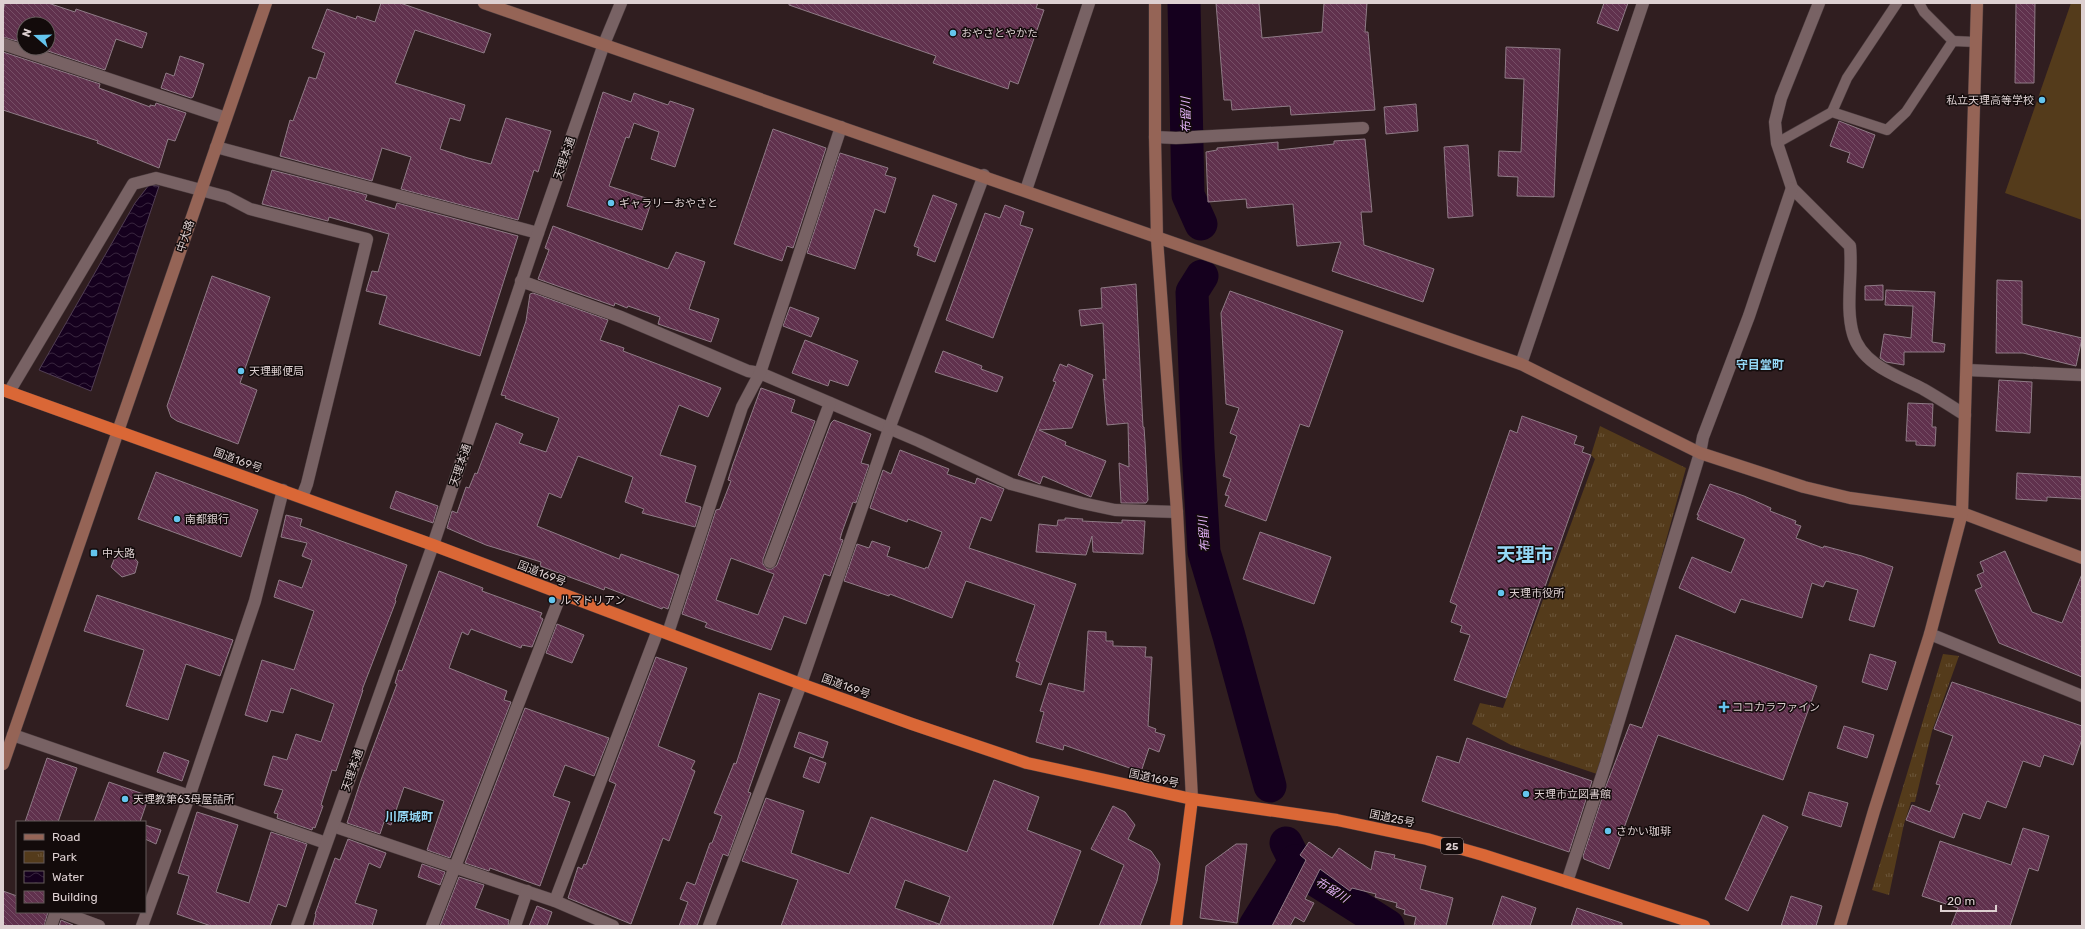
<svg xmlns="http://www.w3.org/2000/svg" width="2085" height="929" font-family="Rubik,'Noto Sans JP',sans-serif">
<defs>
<pattern id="park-tufts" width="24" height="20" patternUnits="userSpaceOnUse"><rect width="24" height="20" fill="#543b1b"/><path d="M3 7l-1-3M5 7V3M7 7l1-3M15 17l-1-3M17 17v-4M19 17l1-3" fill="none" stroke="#6c563b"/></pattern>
<pattern id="water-waves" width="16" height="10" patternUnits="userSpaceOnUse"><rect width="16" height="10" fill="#15001e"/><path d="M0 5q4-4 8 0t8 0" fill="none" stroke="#37243e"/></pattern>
<pattern id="building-back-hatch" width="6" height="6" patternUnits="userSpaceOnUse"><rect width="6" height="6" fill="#60314d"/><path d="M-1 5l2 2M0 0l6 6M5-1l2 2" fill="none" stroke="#764e66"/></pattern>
</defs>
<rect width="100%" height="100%" fill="#301e20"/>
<!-- park -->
<g fill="url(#park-tufts)">
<path d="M 1600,426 L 1686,468 L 1654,584 L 1597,774 L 1511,745 L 1472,724 L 1480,703 L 1503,708 L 1595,459 L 1591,455 Z"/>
<path d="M 1943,654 L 1959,656 L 1932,731 L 1915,802 L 1911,802 L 1904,824 L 1889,895 L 1872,890 Z"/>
</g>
<!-- pitch -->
<path fill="#543b1b" d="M 2071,3 L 2082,3 L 2082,220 L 2005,193 Z"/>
<!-- water -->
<path fill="url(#water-waves)" stroke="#513e54" d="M 149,185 L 159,186 L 91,391 L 39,370 L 135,203 Z"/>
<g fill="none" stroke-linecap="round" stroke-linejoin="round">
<!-- river -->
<g stroke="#15001e" stroke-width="33">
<path d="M 1184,3 L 1188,195 L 1201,224"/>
<path d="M 1202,276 L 1192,292 L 1198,449 L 1204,552 L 1229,636 L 1270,786"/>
<path d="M 1286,843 L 1295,861 L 1306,874 L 1388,926"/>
<path d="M 1255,926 L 1295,861"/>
</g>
</g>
<!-- building -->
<g fill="url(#building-back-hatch)" stroke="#8f7b86" fill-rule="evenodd">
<path d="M 5,3 L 48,3 L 75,12 L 76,9 L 147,33 L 142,48 L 116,39 L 105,70 L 39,48 L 48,48 L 48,24 L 24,24 L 24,43 L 3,37 L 3,11 Z"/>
<path d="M 381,3 L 400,3 L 491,34 L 484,53 L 415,30 L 395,83 L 465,105 L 460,121 L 450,118 L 440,149 L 468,158 L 491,164 L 506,118 L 551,131 L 538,172 L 534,170 L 518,220 L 401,189 L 411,157 L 382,148 L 372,181 L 280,156 L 290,120 L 293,121 L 309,77 L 316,79 L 325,53 L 312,48 L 327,9 L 356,19 L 357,16 L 375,22 Z"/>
<path d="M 789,3 L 1038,3 L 1036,8 L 1044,10 L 1018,84 L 1010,81 L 1008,89 L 933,63 L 936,56 L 789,5 Z"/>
<path d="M 1216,3 L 1259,3 L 1262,38 L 1322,32 L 1324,3 L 1367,3 L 1365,32 L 1368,32 L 1375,110 L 1291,115 L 1290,106 L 1232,110 L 1231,100 L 1224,100 Z"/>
<path d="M 1604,3 L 1628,3 L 1618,31 L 1597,23 Z"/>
<path d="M 2016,3 L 2035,3 L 2034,83 L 2015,83 Z"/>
<path d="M 1506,47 L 1560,49 L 1554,197 L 1517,196 L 1518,177 L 1498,176 L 1499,151 L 1521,152 L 1524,79 L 1505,78 Z"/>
<path d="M 3,52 L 100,84 L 99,88 L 150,107 L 150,105 L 155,106 L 156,103 L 186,113 L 175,141 L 168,139 L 159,168 L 97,143 L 98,141 L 3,110 Z"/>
<path d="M 180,56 L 204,64 L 193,97 L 191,98 L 161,88 L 166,73 L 174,76 Z"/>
<path d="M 603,92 L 631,102 L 634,93 L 668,105 L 670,101 L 694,109 L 675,167 L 651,159 L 659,132 L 634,123 L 629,138 L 626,137 L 609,186 L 652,200 L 642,230 L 567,206 Z"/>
<path d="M 1416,104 L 1418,131 L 1386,134 L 1384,107 Z"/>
<path d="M 1839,121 L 1875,135 L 1863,168 L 1847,162 L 1850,153 L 1830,146 Z"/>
<path d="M 773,129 L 826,148 L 793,248 L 787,246 L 782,261 L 734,244 Z"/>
<path d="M 1365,139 L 1372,212 L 1361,212 L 1364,245 L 1434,269 L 1423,302 L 1332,271 L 1341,242 L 1297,246 L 1293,204 L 1247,208 L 1246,199 L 1208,202 L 1206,152 L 1217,150 L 1217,148 L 1278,142 L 1278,150 L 1334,144 L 1334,141 Z"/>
<path d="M 1468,145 L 1473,216 L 1448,218 L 1444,147 Z"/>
<path d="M 840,153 L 888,168 L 885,175 L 896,178 L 885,213 L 875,209 L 855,269 L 807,253 Z"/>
<path d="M 272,170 L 367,195 L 365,200 L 395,209 L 397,203 L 518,236 L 480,356 L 379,324 L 387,296 L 366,291 L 372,271 L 378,272 L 389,234 L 329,217 L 328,221 L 262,204 Z"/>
<path d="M 933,195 L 957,204 L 935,262 L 917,255 L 919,248 L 914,246 Z"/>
<path d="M 1005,205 L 1024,212 L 1020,225 L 1033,229 L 993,338 L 946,320 L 985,213 L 1000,218 Z"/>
<path d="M 553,226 L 668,269 L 676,252 L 705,262 L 689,309 L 719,319 L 711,342 L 658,324 L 660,317 L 628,306 L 627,308 L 615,303 L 614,306 L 538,279 L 549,250 L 545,248 Z"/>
<path d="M 212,276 L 270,297 L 240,383 L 257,390 L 238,444 L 177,421 L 171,417 L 167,406 Z"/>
<path d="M 1997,280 L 2022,281 L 2022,324 L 2082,338 L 2076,366 L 2023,353 L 1996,353 Z"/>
<path d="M 1136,284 L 1143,427 L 1144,427 L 1145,442 L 1148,500 L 1146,503 L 1121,503 L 1119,463 L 1129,467 L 1128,423 L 1107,425 L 1103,379 L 1106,380 L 1103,323 L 1081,326 L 1079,310 L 1102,308 L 1101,288 Z"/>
<path d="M 1883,285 L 1883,300 L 1865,300 L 1865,286 Z"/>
<path d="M 1886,290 L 1935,292 L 1932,342 L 1945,344 L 1944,352 L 1904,352 L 1904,365 L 1886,362 L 1880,358 L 1884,334 L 1911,338 L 1913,306 L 1885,305 Z"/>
<path d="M 1230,291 L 1343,331 L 1309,427 L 1300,424 L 1266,521 L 1225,506 L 1229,496 L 1225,495 L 1231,479 L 1223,476 L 1237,436 L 1230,433 L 1239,408 L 1226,404 L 1221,313 Z"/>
<path d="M 533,293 L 608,320 L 600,340 L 624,348 L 623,351 L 721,388 L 708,417 L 679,405 L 660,455 L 696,466 L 685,502 L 701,507 L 695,527 L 642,513 L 644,509 L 625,502 L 633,477 L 578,456 L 561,498 L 549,493 L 537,526 L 619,559 L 621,554 L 679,575 L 668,609 L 663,607 L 662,609 L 605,587 L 604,590 L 591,585 L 540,566 L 541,562 L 486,545 L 447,528 L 452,511 L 457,513 L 466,487 L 469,488 L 475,473 L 477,474 L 496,423 L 523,434 L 519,443 L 546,452 L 559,418 L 505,398 L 506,396 L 501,395 L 526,321 L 530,294 Z"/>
<path d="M 790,307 L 819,318 L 811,337 L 783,326 Z"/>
<path d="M 805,340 L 858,361 L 848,386 L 830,380 L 828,386 L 792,373 Z"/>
<path d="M 943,351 L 982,366 L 981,369 L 1003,377 L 997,392 L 935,372 Z"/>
<path d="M 1060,364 L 1067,367 L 1068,364 L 1093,375 L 1072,428 L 1039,430 L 1066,442 L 1065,445 L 1106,461 L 1091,497 L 1043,476 L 1040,484 L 1018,475 L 1056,382 L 1053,381 Z"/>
<path d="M 1999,380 L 2032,382 L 2030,433 L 1996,431 Z"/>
<path d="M 761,388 L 795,400 L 791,412 L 815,421 L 763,559 L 763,564 L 767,569 L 772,569 L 777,565 L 831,423 L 834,420 L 871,434 L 861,463 L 869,465 L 856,503 L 853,502 L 842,532 L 840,539 L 843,540 L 830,576 L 824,574 L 806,624 L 784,616 L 771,650 L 705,627 L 707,623 L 682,614 L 716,510 L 720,509 L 731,481 L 728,480 L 733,464 ZM 731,558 L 774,574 L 758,615 L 716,600 Z"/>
<path d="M 1908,403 L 1933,404 L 1932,427 L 1936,427 L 1935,446 L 1916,445 L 1916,441 L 1906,441 Z"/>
<path d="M 1522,416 L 1577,436 L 1574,444 L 1584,447 L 1582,452 L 1591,455 L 1506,698 L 1454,680 L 1470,635 L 1460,632 L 1462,626 L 1451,622 L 1457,605 L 1450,602 L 1510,430 L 1517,433 Z"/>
<path d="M 900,450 L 949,469 L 947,474 L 975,484 L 977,478 L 1004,489 L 991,521 L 981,517 L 969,548 L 1076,584 L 1041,685 L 1016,677 L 1020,663 L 1016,661 L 1035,605 L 966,581 L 952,618 L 890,594 L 889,596 L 844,581 L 857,544 L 869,548 L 872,541 L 890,547 L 887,556 L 925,569 L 926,567 L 928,568 L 942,532 L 908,519 L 907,522 L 870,508 L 883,470 L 891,474 Z"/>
<path d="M 156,472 L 258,510 L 241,557 L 138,519 Z"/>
<path d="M 2017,473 L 2082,477 L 2082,499 L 2047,497 L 2047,501 L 2016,499 Z"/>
<path d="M 1710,484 L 1744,496 L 1771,508 L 1770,511 L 1796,521 L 1795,524 L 1801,526 L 1796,538 L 1823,548 L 1824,546 L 1862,556 L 1893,567 L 1874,627 L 1849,620 L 1858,590 L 1826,581 L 1823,587 L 1812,583 L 1802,618 L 1741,599 L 1735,613 L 1679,588 L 1692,557 L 1731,573 L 1745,539 L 1697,519 L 1699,515 L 1697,515 Z"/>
<path d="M 396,491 L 438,506 L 433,523 L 390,508 Z"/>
<path d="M 286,515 L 302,519 L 300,526 L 407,565 L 395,600 L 396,601 L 362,690 L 363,690 L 336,771 L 332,770 L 321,805 L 323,806 L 315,828 L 313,827 L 312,830 L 277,818 L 278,814 L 274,813 L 283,790 L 264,785 L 273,756 L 287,760 L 296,734 L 321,742 L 334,704 L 291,688 L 283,713 L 271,710 L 267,722 L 245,715 L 262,660 L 294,670 L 314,611 L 274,597 L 279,580 L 302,588 L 312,560 L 302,556 L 307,543 L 281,537 Z"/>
<path d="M 1065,518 L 1083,519 L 1082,521 L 1122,523 L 1122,520 L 1145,521 L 1143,554 L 1093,552 L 1092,536 L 1086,555 L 1036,552 L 1039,524 L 1057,526 L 1058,520 L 1065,520 Z"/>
<path d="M 1260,532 L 1331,557 L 1314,604 L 1243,579 Z"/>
<path d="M 128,551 L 138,562 L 135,573 L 122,577 L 111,567 L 116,555 Z"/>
<path d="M 2005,551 L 2032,612 L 2062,623 L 2082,574 L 2082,677 L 1999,643 L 1975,590 L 1982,587 L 1977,575 L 1984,572 L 1980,562 Z"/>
<path d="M 439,571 L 483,588 L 482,591 L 542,613 L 540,617 L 543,619 L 532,647 L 522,645 L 521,648 L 471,629 L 468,635 L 462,632 L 449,668 L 507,691 L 504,700 L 511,702 L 450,858 L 427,850 L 444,801 L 404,787 L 391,825 L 384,822 L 380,834 L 347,823 L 361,780 L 397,684 L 395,683 L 399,670 L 402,671 Z"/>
<path d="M 97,595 L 233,640 L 220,676 L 186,664 L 168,720 L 126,706 L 144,650 L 84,631 Z"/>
<path d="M 557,624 L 584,635 L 572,663 L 546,653 Z"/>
<path d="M 1088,631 L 1106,632 L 1106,641 L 1113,641 L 1113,646 L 1146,647 L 1145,657 L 1152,657 L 1148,726 L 1156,729 L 1155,732 L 1165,735 L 1159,752 L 1149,748 L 1141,772 L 1064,745 L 1063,750 L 1036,742 L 1044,712 L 1040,711 L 1049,683 L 1084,692 Z"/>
<path d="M 1676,635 L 1817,686 L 1783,780 L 1658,735 L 1609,869 L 1584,859 L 1583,856 L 1606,786 L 1630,724 L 1642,728 Z"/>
<path d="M 1870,654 L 1896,662 L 1887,690 L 1862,682 Z"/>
<path d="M 656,657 L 687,668 L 658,746 L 695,761 L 691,769 L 695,771 L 669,841 L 663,838 L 631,924 L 568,898 L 578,867 L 582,869 L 584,864 L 586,865 L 616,784 L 609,781 Z"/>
<path d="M 1952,682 L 2082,726 L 2082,739 L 2073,765 L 2044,755 L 2040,767 L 2023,761 L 2006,808 L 1987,801 L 1980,819 L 1963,813 L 1954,838 L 1906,820 L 1912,805 L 1930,812 L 1940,785 L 1936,784 L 1953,736 L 1934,729 Z"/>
<path d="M 759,693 L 780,700 L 748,792 L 751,793 L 728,856 L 723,854 L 697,926 L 679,926 L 688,902 L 680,899 L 687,882 L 695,885 L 710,843 L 712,843 L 722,816 L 714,813 L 734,763 L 736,764 Z"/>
<path d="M 525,708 L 609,738 L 594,776 L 565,765 L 553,796 L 570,802 L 540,886 L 490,868 L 489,871 L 465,863 Z"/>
<path d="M 1844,726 L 1874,735 L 1867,758 L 1837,748 Z"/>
<path d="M 799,732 L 828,742 L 823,758 L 794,747 Z"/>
<path d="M 1467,738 L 1592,781 L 1569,852 L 1422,801 L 1437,756 L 1459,763 Z"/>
<path d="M 164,752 L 189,761 L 182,781 L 157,772 Z"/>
<path d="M 810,757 L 826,763 L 819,783 L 803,777 Z"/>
<path d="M 47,758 L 77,768 L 58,822 L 25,822 Z"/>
<path d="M 994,780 L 1039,797 L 1027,830 L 1081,851 L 1052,926 L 939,926 L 950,897 L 905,880 L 895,908 L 939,924 L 938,926 L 781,926 L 798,880 L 742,861 L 766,798 L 804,811 L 791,853 L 849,874 L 871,817 L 967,852 Z"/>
<path d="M 109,782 L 149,796 L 140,822 L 94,822 Z"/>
<path d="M 1809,792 L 1848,803 L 1841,827 L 1802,815 Z"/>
<path d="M 1113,806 L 1125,812 L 1135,825 L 1128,839 L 1151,851 L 1160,864 L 1157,881 L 1140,926 L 1099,926 L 1124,865 L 1091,849 Z"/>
<path d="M 197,812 L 238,825 L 216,892 L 249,903 L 271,832 L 307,844 L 286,907 L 278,904 L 270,926 L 211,926 L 177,914 L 189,876 L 178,873 Z"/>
<path d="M 1763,815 L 1788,827 L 1748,911 L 1725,899 Z"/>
<path d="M 145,825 L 161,830 L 156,844 L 145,839 Z"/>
<path d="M 2023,828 L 2049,836 L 2038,871 L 2029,868 L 2010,926 L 1951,926 L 1958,908 L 1922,896 L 1940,841 L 2011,865 Z"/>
<path d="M 348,839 L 386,853 L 380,868 L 369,863 L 355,903 L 377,910 L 372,926 L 313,926 L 316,914 L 315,914 L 335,858 L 340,860 Z"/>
<path d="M 1309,842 L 1332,858 L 1339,848 L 1371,870 L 1375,851 L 1395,855 L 1394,858 L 1426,866 L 1420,889 L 1453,898 L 1446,926 L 1414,926 L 1416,917 L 1404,914 L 1405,910 L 1396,907 L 1397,903 L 1375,897 L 1376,894 L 1352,888 L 1350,891 L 1320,869 L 1305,899 L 1314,903 L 1304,922 L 1295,917 L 1290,926 L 1272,926 L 1306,860 L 1300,855 Z"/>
<path d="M 1236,844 L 1247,844 L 1237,923 L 1200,918 L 1206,866 Z"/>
<path d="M 422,864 L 445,872 L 440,885 L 418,877 Z"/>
<path d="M 459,877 L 484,885 L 475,908 L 509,920 L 508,926 L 440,926 Z"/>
<path d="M 3,891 L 17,896 L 17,912 L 48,912 L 44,926 L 3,926 Z"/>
<path d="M 1502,896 L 1536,908 L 1530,926 L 1492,926 Z"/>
<path d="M 1791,896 L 1822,906 L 1816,926 L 1781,926 Z"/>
<path d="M 537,906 L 552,912 L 547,926 L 529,926 Z"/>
<path d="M 1577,908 L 1622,923 L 1622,926 L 1571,926 Z"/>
<path d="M 61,920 L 73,925 L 73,926 L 59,926 Z"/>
</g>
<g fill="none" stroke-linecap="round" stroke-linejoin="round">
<!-- lane casing -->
<g stroke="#4b3c3e" stroke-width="11">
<g id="lane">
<path d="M 1919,3 L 1924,12 L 1953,41"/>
<path d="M 1832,112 L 1847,78 L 1897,3"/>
<path d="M 1777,143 L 1832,112 L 1887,130 L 1906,112 L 1953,41 L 1976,42"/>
</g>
</g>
<!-- street casing -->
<g stroke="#4b3c3e" stroke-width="13">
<g id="street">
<path d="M 1819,3 L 1781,98 L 1775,122 L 1777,143 L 1792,188 L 1850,246 C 1853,275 1845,306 1853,334 C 1862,365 1898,376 1923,389 C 1937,397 1951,406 1965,415"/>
<path d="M 3,44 L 226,118"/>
<path d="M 1155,137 L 1176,138 L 1363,128"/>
<path d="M 216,147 L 538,233"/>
<path d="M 1026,190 L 1089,3"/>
<path d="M 521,281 L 621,317 L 748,371 L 760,373 L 919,441 L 1011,484 L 1082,503 L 1115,510 L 1177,512"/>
<path d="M 1521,364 L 1643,3"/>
<path d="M 1967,370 L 2082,375"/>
<path d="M 9,392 L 133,184 L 156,178 L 227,197 L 250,209 L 367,239 L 307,484 L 302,497"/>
<path d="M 770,562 L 830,403"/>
<path d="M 668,633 L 742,407 L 760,373 L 841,127"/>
<path d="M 1930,634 L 2082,696"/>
<path d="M 13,735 L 326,843"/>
<path d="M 333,826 L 555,901 L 613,926"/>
<path d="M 1567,882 L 1606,763 L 1700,453 L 1703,437 L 1749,316 L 1792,188"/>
<path d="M 555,901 L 658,630"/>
<path d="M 61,912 L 99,926"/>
<path d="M 51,926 L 56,912"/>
<path d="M 142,926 L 189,797 L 255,601 L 283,490"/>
<path d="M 297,926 L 433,545 L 538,233 L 604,44 L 621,3"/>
<path d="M 432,926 L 561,594"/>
<path d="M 515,926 L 527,891"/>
<path d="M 709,926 L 801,684 L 889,429 L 984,175"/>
</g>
</g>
<!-- secondary casing -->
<g stroke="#4b3c3e" stroke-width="13">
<g id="secondary">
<path d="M 484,3 L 1521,364 L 1700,453 L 1804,487 L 1850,498 L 1962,513 L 2082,558"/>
<path d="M 1155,3 L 1155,137 L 1157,239 L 1177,512 L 1192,799"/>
<path d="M 3,764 L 266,3"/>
<path d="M 1840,926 L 1874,811 L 1930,634 L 1962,513 L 1977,3"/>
</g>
</g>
<!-- highway casing -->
<g stroke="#4b3c3e" stroke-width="13">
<g id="highway">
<path d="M 3,390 L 433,545 L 801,684 L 912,724 L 1027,763 L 1192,799 L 1337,820 L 1427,839 L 1483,855 L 1704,926"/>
<path d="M 1176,926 L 1192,799"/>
</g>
</g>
<!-- lane -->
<use href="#lane" stroke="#786264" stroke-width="10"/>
<!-- street -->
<use href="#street" stroke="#786264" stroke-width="12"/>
<!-- secondary -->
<use href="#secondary" stroke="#956456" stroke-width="12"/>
<!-- highway -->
<use href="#highway" stroke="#da6736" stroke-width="12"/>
</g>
<!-- markers -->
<g fill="#64c5ee" stroke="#130b0b" stroke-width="1.5">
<circle cx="953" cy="33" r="4"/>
<circle cx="2042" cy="100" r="4"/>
<circle cx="611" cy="203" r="4"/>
<circle cx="241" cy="371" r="4"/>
<circle cx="177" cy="519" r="4"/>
<rect x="90" y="549" width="8" height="8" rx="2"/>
<circle cx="1501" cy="593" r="4"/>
<circle cx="552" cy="600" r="4"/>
<path d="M1722 701h4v4h4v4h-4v4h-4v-4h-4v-4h4z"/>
<circle cx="1526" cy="794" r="4"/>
<circle cx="125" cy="799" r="4"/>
<circle cx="1608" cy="831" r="4"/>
</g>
<g text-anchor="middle" stroke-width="3" stroke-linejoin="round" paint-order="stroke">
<!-- shield labels -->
<rect fill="#130b0b" stroke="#a09596" stroke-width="1" x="1441" y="838" width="22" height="16" rx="3"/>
<g font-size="10" font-weight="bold" fill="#ddd0d1">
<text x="1452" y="850">25</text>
</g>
<!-- poi labels -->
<g font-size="11" fill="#ddd0d1" stroke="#130b0b" text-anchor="start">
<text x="961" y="37">おやさとやかた</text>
<text x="2034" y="104" text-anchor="end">私立天理高等学校</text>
<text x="619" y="207">ギャラリーおやさと</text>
<text x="249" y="375">天理郵便局</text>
<text x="185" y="523">南都銀行</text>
<text x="102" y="557">中大路</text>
<text x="1509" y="597">天理市役所</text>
<text x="560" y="604">ルマドリアン</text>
<text x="1732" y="711">ココカラファイン</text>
<text x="1534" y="798">天理市立図書館</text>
<text x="133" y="803">天理教第63母屋詰所</text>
<text x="1616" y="835">さかい珈琲</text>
</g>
<!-- street labels -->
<g font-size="11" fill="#ddd0d1" stroke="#130b0b">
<text transform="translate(564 158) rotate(-71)" y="4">天理本通</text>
<text transform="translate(185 236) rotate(-71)" y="4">中大路</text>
<text transform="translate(238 460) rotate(20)" y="4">国道169号</text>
<text transform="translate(460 465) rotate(-71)" y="4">天理本通</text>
<text transform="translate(542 573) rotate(21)" y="4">国道169号</text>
<text transform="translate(846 686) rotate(20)" y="4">国道169号</text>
<text transform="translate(352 770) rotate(-71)" y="4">天理本通</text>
<text transform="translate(1154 778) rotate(12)" y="4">国道169号</text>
<text transform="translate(1392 818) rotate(12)" y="4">国道25号</text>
</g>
<!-- water labels -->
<g font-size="12" font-style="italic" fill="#e5b4fa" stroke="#130b0b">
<text transform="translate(1186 115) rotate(-91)" y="4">布留川</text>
<text transform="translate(1204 534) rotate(-94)" y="4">布留川</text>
<text transform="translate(1332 890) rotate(32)" y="4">布留川</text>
</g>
<!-- neighbourhood labels -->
<g font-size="12" font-weight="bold" fill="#94d7f5" stroke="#130b0b">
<text x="1760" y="369">守目堂町</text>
<text x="409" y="821">川原城町</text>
</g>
<!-- town labels -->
<g font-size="19" font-weight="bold" fill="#94d7f5" stroke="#130b0b">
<text x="1525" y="561">天理市</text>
</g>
</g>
<!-- border -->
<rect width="2085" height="929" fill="none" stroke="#ddd0d1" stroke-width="8"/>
<!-- legend -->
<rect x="16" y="821" width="130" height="92" fill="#130b0b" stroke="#645a5a"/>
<rect x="24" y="834" width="20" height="6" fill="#956456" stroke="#645a5a"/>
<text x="52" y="841" font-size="12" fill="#ddd0d1">Road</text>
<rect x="24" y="851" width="20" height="12" fill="url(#park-tufts)" stroke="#645a5a"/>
<text x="52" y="861" font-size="12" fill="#ddd0d1">Park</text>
<rect x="24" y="871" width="20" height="12" fill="url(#water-waves)" stroke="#645a5a"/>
<text x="52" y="881" font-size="12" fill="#ddd0d1">Water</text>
<rect x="24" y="891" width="20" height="12" fill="url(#building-back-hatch)" stroke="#645a5a"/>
<text x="52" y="901" font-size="12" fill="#ddd0d1">Building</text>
<!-- north arrow -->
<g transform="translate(36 36) rotate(290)"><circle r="19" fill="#130b0b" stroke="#645a5a"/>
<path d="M0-3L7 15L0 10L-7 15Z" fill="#64c5ee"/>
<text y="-6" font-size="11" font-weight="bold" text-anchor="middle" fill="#ddd0d1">N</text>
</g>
<!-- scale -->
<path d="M1941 905v6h55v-6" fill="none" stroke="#ddd0d1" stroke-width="2"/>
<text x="1947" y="905" font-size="12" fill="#ddd0d1" stroke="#130b0b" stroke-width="3" paint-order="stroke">20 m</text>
</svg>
